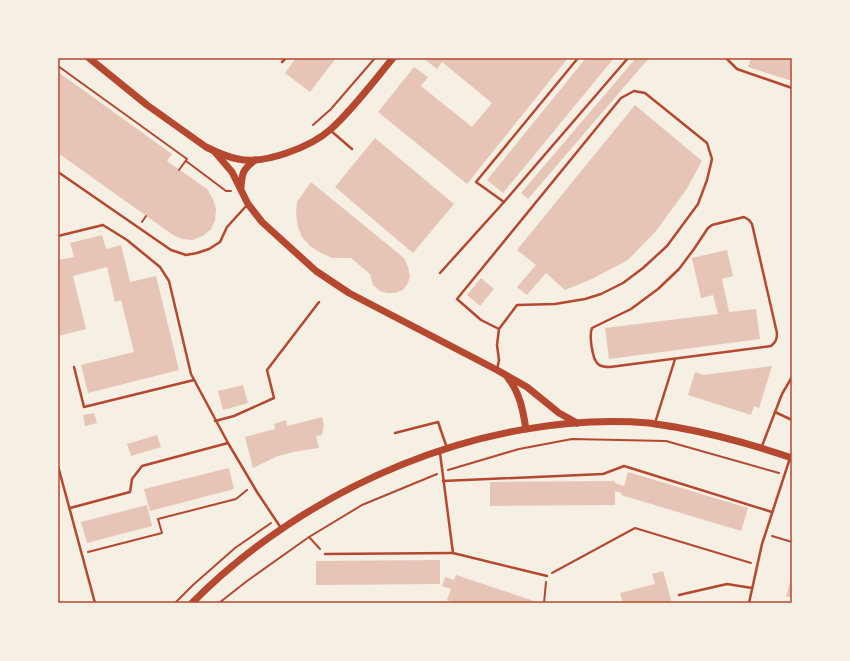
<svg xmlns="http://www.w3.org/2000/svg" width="850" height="661" font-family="'Fira Sans',sans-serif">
<rect width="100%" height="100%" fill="#f6efe4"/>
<!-- building -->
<g fill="#e6c5b7">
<path d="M 296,58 L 336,58 L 310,92 L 285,73 Z"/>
<path d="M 423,58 L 568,58 L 467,184 L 378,112 L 414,67 L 428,77 L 421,86 L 472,127 L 492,103 L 442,62 L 437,69 Z"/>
<path d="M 586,58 L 614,58 L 503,193 L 487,180 Z"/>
<path d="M 636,58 L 649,58 L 528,199 L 521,193 Z"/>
<path d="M 751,58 L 792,58 L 792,81 L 748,67 Z"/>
<path d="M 58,72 L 172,154 L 167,161 L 207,189 L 213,199 L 216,209 L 215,220 L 211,229 L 203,236 L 193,240 L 182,239 L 173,235 L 58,153 Z"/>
<path d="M 635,105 L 702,161 L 686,190 L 656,231 L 628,260 L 592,279 L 565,290 L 546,273 L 527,295 L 517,287 L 536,265 L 517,250 Z"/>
<path d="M 375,138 L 454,204 L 413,253 L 335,187 Z"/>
<path d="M 311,182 L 404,258 L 408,267 L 410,276 L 408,283 L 403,290 L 395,293 L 387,293 L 380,291 L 373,285 L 370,274 L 351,258 L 332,258 L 321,253 L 310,246 L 302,237 L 298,227 L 296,214 L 297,202 Z"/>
<path d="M 102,235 L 106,249 L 121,245 L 130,282 L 156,276 L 179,370 L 88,393 L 81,365 L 134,352 L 121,300 L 115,302 L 107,267 L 73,276 L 86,329 L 58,336 L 58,260 L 74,257 L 70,243 Z"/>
<path d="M 727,250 L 733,276 L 722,279 L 729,312 L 756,309 L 760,339 L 609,359 L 605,328 L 718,314 L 713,295 L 701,298 L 692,258 Z"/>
<path d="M 481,278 L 494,289 L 480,306 L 467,295 Z"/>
<path d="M 772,366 L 759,408 L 754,406 L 751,415 L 688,395 L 695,372 L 704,375 Z"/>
<path d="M 243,385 L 248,403 L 223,410 L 218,391 Z"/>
<path d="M 94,413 L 97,423 L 85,426 L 83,415 Z"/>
<path d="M 322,417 L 324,425 L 322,435 L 316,436 L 319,448 L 293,452 L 278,456 L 253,468 L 245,437 L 275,429 L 274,424 L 286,420 L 287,426 Z"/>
<path d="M 157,435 L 161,447 L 131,456 L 127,444 Z"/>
<path d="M 229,468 L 234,489 L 150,511 L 144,489 Z"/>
<path d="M 628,472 L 748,508 L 741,531 L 621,495 L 622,493 L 615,491 L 615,505 L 490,506 L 490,482 L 615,481 L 615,483 L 624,486 Z"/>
<path d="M 147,505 L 152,526 L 87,543 L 81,522 Z"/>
<path d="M 440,560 L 440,584 L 316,585 L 316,561 Z"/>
<path d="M 663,571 L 672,603 L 623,603 L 620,593 L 655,584 L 652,574 Z"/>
<path d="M 456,575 L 540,603 L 455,603 L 447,600 L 451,589 L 442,586 L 445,577 L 454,580 Z"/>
<path d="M 792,577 L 792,598 L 786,596 Z"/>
</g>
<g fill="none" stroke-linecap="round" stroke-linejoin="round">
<!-- path -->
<g stroke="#b5482f" stroke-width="2">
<path d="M 58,66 L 187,159 L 179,170"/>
<path d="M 313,125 L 331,109 L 375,58"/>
<path d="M 186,161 L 226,191 L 231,191"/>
<path d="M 142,222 L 146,216"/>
<path d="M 448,470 L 519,449 L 572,439 L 666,441 L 779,473"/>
<path d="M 772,536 L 792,542"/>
<path d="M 309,537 L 320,549"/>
<path d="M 88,552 L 162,533 L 158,519 L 236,499 L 247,490"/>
<path d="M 552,573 L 635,528 L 751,563"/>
<path d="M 175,603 L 193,585 L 235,548 L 271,523"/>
<path d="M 219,603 L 247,581 L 309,537 L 362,505 L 437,474"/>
<path d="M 544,603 L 546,582"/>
</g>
<!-- service -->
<g stroke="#b5482f" stroke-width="2.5">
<path d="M 726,58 L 737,69 L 792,88"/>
<path d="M 282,62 L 286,58"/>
<path d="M 330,130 L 352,149"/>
<path d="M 58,172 L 171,250 L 186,255 L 197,253 L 209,249 L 220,242 L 227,227 L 248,204"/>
<path d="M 504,202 L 476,182 L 578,58"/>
<path d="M 744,217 L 749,220 L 752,224 L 777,333 C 777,339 776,342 771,346 L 610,367 C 606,367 601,367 598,364 C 592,359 589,335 592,328 L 631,309 L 658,289 L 679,269 L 694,249 L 708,228 L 712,225 Z"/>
<path d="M 58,236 L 103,225 L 127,240 L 160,267 L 169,281 L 191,374 L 228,443"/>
<path d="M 440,273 L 504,202 L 628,58"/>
<path d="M 74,367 L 84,407 L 194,380"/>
<path d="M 497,370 L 499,360 L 497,345 L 499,329 L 517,305 L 555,304 L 585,299 L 601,294 L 623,283 L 643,268 L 667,246 L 698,204 L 707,180 L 712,159 L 707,143 L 645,93 L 634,91 L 621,98 L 457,299 L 481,320 L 499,329"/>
<path d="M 775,412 L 792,420"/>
<path d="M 215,421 L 234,416 L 274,398 L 267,370 L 319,302"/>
<path d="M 655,423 L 675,359"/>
<path d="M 395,433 L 438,422 L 447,448"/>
<path d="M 762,446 L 782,394 L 792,377"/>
<path d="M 440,453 L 453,553 L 547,576"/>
<path d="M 58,466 L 95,603"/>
<path d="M 443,481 L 603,474 L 624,466 L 772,512"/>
<path d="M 70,508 L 130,492 L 132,479 L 142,466 L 228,443 L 257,492 L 281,528"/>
<path d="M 325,554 L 453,553"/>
<path d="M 679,595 L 727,584 L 752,588"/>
<path d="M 749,603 L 762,544 L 790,458"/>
</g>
<!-- tertiary -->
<g stroke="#b5482f" stroke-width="7">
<path d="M 89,58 L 147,105 L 206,147 C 216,152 227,157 238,159 C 264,165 311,147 331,129 C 354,108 373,82 393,58"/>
<path d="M 214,151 L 232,172 L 248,204 L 262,222 L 316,271 L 349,293 L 497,370 L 527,387 L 559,413 L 577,423"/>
<path d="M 241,187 C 242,173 243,169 255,160"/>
<path d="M 508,378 C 520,393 523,411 526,429"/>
<path d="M 192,603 C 307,487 484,410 649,423 C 657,424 666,426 675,427 C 714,434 754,445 792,458"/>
</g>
</g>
<!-- border -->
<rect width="850" height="661" fill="none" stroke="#f6efe4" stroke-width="118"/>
<rect x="59" y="59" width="732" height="543" fill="none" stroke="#b5482f" stroke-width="1.5"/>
</svg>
